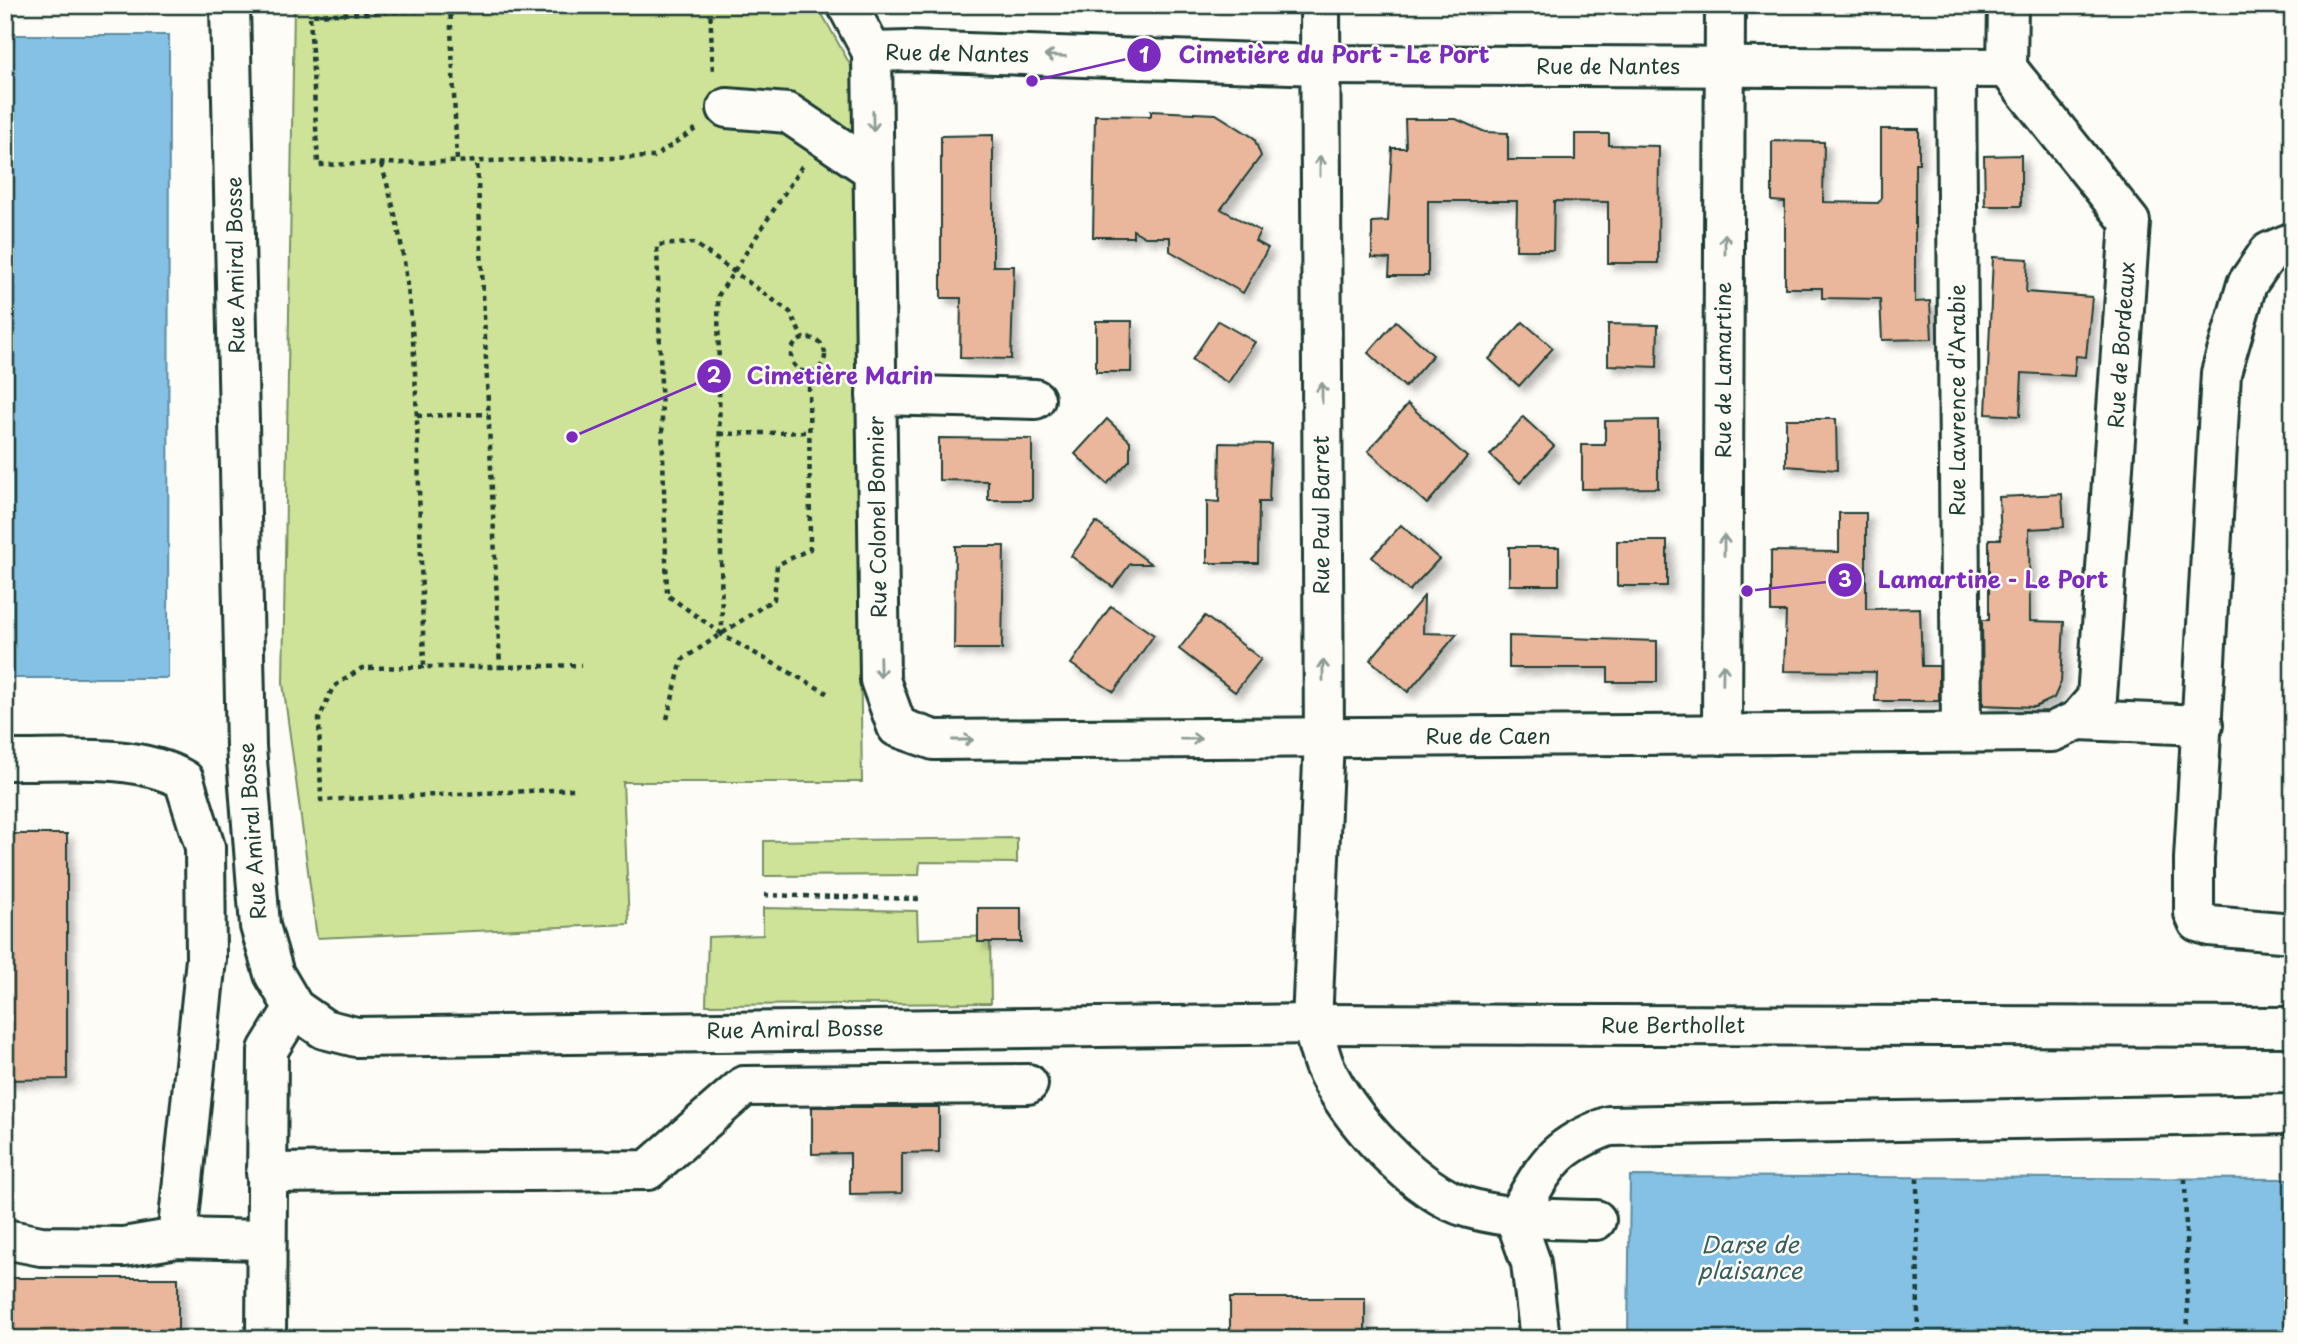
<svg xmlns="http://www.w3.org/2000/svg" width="2298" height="1344" font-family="'Playpen Sans',sans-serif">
<defs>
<filter id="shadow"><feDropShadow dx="6" dy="6" stdDeviation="3.5" flood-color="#0004"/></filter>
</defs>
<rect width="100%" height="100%" fill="#fdfcf7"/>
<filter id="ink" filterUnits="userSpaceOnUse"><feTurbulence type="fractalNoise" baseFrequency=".0143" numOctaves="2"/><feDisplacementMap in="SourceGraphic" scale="14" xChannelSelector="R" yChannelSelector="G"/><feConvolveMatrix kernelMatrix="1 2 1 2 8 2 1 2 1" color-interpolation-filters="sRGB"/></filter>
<g filter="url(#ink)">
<!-- green -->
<g fill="#cee397" stroke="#769066" stroke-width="2">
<path d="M 294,5 L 817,5 L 852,68 L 862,782 L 623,782 L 629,924 L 317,938 L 283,683 Z"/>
<path d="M 1017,838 L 1017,863 L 920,862 L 919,875 L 764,876 L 764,841 Z"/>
<path d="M 763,908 L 917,911 L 918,939 L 990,936 L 991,1003 L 706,1005 L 708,937 L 763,935 Z"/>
</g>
<!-- water -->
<g fill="#85c1e5" stroke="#5c8c9e" stroke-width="2">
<path d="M 5,35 L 169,35 L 168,678 L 5,678 Z"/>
<path d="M 1630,1176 L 2293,1179 L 2293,1339 L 1628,1339 Z"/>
</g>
<!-- building -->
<g fill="#eab79c" stroke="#1f3d34" stroke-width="2" filter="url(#shadow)">
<path d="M 1151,111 L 1216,114 L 1254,138 L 1261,156 L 1221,209 L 1260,231 L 1255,241 L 1268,248 L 1243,293 L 1170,251 L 1170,237 L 1145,237 L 1133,230 L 1133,237 L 1093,237 L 1095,115 L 1151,116 Z"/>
<path d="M 1405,119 L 1456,119 L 1485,132 L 1508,133 L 1508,160 L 1575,160 L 1575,134 L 1609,134 L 1609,145 L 1659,146 L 1658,263 L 1608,263 L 1608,202 L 1554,201 L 1553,250 L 1516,250 L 1517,201 L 1428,201 L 1428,276 L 1389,276 L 1390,259 L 1372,258 L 1372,222 L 1388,221 L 1392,148 L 1406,148 Z"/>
<path d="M 1881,129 L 1919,129 L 1919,163 L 1915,163 L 1915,302 L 1930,301 L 1932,339 L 1882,340 L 1880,299 L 1822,298 L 1822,288 L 1785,288 L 1785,202 L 1772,201 L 1772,141 L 1824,142 L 1823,202 L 1878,203 L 1881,199 Z"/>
<path d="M 993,135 L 993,266 L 1014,266 L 1011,359 L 960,358 L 961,298 L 941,298 L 941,136 Z"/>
<path d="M 2021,155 L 2021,206 L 1985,206 L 1984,156 Z"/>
<path d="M 1993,257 L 2028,259 L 2026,292 L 2092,297 L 2086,357 L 2076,356 L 2074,376 L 2022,373 L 2020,416 L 1986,414 Z"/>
<path d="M 1096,321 L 1132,321 L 1131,372 L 1096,372 Z"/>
<path d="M 1218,321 L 1255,342 L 1228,383 L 1192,360 Z"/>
<path d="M 1396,321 L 1433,355 L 1405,387 L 1368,353 Z"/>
<path d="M 1523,322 L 1553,348 L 1519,386 L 1489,359 Z"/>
<path d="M 1608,324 L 1658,325 L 1657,367 L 1608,365 Z"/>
<path d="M 1408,404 L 1467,457 L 1427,504 L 1368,451 Z"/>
<path d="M 1523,417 L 1554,446 L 1520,483 L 1490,455 Z"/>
<path d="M 1107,419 L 1130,441 L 1130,460 L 1107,484 L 1075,454 Z"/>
<path d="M 1786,419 L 1836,419 L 1837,470 L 1786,466 Z"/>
<path d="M 1658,420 L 1658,488 L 1582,489 L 1582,445 L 1605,445 L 1605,421 Z"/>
<path d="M 939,438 L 1032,439 L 1032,500 L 988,500 L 988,481 L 939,480 Z"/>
<path d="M 1220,443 L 1271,444 L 1269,502 L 1259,502 L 1258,563 L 1207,563 L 1207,501 L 1219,502 Z"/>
<path d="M 2062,494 L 2064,527 L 2029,529 L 2030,621 L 2064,622 L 2061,682 L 2054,698 L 2035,707 L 1983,705 L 1982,620 L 1989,620 L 1989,539 L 2001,539 L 1999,497 Z"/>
<path d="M 1839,513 L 1866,513 L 1866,609 L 1920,608 L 1922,666 L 1939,666 L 1939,701 L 1875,701 L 1876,672 L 1784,671 L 1786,612 L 1771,612 L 1771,551 L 1839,552 Z"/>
<path d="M 1096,522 L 1151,564 L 1130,564 L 1113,587 L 1071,556 Z"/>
<path d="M 1401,525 L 1439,559 L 1409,591 L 1372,557 Z"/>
<rect x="1617" y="541" width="50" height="45"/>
<path d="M 955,546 L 1004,546 L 1002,649 L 954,649 Z"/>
<rect x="1509" y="547" width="50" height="38"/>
<path d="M 1424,596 L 1423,633 L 1457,634 L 1408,692 L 1370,660 Z"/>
<path d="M 1111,606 L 1154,635 L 1114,692 L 1071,664 Z"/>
<path d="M 1205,616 L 1261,659 L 1235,692 L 1179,649 Z"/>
<path d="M 1509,636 L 1657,641 L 1657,682 L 1608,682 L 1608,668 L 1509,668 Z"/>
<path d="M 5,834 L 67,834 L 67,1079 L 5,1080 Z"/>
<rect x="978" y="908" width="43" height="34"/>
<path d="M 812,1107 L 939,1107 L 939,1152 L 902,1153 L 902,1193 L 850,1194 L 850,1153 L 812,1154 Z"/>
<rect x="5" y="1278" width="173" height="61"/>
<rect x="1230" y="1298" width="135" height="41"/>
</g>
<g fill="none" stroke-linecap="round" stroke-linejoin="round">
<!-- minor casing -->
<g stroke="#1f3d34" stroke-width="44">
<g id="minor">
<path d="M 847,5 L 872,52 L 880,680 L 897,727 L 934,740 L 2052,732 L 2078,720 L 2097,698 L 2130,222 L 2007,68 L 2008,5"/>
<path d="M 1320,5 L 1324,738 L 1312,1024 C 1316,1038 1319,1052 1324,1065 C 1345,1115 1416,1193 1469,1208 C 1511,1220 1553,1219 1596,1220"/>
<path d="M 872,52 L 909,51 L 1319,65 L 2007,68"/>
<path d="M 1956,68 L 1961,732"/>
<path d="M 727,108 L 788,113 L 873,170"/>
<path d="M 2293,242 L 2269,252 L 2247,284 L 2221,373 L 2194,859 L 2194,913 L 2198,922 L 2209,926 L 2293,933"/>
<path d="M 876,395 L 1035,399"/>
<path d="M 2078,720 L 2203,725"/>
<path d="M 1722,735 L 1725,5"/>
<path d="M 5,760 C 60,761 136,752 184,780 L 205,847 L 206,959 L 177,1238"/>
<path d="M 266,1173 L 648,1170 L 744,1086 L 1028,1084"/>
<path d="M 1515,1218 C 1546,1167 1550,1148 1609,1126 L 2293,1114"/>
<path d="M 1515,1218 L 1531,1263 L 1540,1339"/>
<path d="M 5,1239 L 41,1246 L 124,1247 L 177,1238 L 265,1240"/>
<path d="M 266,1339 L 268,1050 L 294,1008"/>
</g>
</g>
<!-- major casing -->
<g stroke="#1f3d34" stroke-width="44">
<path id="major" d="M 230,5 L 246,747 L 260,926 L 274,974 L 294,1008 L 324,1029 L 356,1037 L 1312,1024 L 2293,1027"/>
</g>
<!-- path -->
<g stroke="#1f3d34" stroke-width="4.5" stroke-dasharray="5 5" stroke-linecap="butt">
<path d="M 450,5 L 457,162"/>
<path d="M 568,5 L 310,15 L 318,165 L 654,157 L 697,128"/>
<path d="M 710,5 L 713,74"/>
<path d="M 381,164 C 412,260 415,353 418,453 C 420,524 422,596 424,667 L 500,667 L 477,161"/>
<path d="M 802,166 L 718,296 L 722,635 L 827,693"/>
<circle cx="808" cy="355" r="17"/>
<path d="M 417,416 L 488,414"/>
<path d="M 720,434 L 809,432"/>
<path d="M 722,634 L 667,595 L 657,245 L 694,243 L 790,312 L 803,339"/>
<path d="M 424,667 L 362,668 L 333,687 L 319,719 L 321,800 L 575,789"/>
<path d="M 500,667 L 581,665"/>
<path d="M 667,719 L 682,660 L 774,599 L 777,565 L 810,549 L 809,373"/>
<path d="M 764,895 L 919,899"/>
<path d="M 1917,1178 L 1918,1339"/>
<path d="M 2185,1179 L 2188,1339"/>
</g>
<!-- minor -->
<use href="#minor" stroke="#fdfcf7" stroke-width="38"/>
<!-- major -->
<use href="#major" stroke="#fdfcf7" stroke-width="38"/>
</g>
<!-- one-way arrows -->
<defs><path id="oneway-shaft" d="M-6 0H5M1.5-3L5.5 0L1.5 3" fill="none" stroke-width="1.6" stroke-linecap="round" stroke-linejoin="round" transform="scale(1.75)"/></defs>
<g stroke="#8e9c96">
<use href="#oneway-shaft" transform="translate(1055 56) rotate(-178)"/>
<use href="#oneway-shaft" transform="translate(873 121) rotate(89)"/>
<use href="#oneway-shaft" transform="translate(1320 166) rotate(-90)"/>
<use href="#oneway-shaft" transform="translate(1725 244) rotate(-90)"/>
<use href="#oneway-shaft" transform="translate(1322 393) rotate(-90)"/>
<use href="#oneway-shaft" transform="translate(1724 545) rotate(-90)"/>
<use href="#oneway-shaft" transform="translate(880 667) rotate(89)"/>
<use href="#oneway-shaft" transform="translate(1323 670) rotate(-90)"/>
<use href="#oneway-shaft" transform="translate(1723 674) rotate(-89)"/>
<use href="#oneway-shaft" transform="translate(1191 739)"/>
<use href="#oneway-shaft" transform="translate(963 740)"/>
</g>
</g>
<g text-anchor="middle" stroke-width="5" stroke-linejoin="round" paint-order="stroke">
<!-- street labels -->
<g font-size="21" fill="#1f3d34" stroke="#fdfcf7">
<text transform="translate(957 54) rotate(1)" y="7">Rue de Nantes</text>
<text x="1608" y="74">Rue de Nantes</text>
<text transform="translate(236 265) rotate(-91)" y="7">Rue Amiral Bosse</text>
<text transform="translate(2122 345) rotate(-86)" y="7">Rue de Bordeaux</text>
<text transform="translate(1724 370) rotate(-90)" y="7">Rue de Lamartine</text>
<text transform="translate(1958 400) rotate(-90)" y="7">Rue Lawrence d'Arabie</text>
<text transform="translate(1322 515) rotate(-90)" y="7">Rue Paul Barret</text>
<text transform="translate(878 517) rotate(-91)" y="7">Rue Colonel Bonnier</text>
<text x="1488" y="744">Rue de Caen</text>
<text transform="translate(253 831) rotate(-94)" y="7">Rue Amiral Bosse</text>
<text x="1673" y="1033">Rue Berthollet</text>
<text transform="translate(795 1030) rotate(-1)" y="7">Rue Amiral Bosse</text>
</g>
<!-- water labels -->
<g font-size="23" font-style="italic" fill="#385e60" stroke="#fdfcf7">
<text x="1750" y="1253">Darse de<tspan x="1750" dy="26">plaisance</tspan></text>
</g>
</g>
<!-- callouts -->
<path fill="none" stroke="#7b2cbf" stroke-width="2.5" d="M1032 81L1144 55M572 437L714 376M1747 591L1845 580"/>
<g fill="#7b2cbf" stroke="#fdfcf7" stroke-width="2.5">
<circle cx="1032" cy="81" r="7"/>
<circle cx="572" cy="437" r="7"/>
<circle cx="1747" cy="591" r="7"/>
<circle cx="1144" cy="55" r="18"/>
<circle cx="714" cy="376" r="18"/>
<circle cx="1845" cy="580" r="18"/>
</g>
<g font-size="21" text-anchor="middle" font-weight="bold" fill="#fff">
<text x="1144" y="63">1</text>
<text x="714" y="383">2</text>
<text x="1845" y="587">3</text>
</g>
<g font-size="23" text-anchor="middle" font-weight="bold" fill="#7b2cbf" stroke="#fdfcf7" stroke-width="5" stroke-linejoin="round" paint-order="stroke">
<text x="1334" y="63">Cimetière du Port - Le Port</text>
<text x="840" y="384">Cimetière Marin</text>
<text x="1993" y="588">Lamartine - Le Port</text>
</g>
<!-- margin -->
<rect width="2298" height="1344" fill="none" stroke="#fdfcf7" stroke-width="28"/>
<rect x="14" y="14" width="2270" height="1316" fill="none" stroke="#1f3d34" stroke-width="2.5" filter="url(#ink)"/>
</svg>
